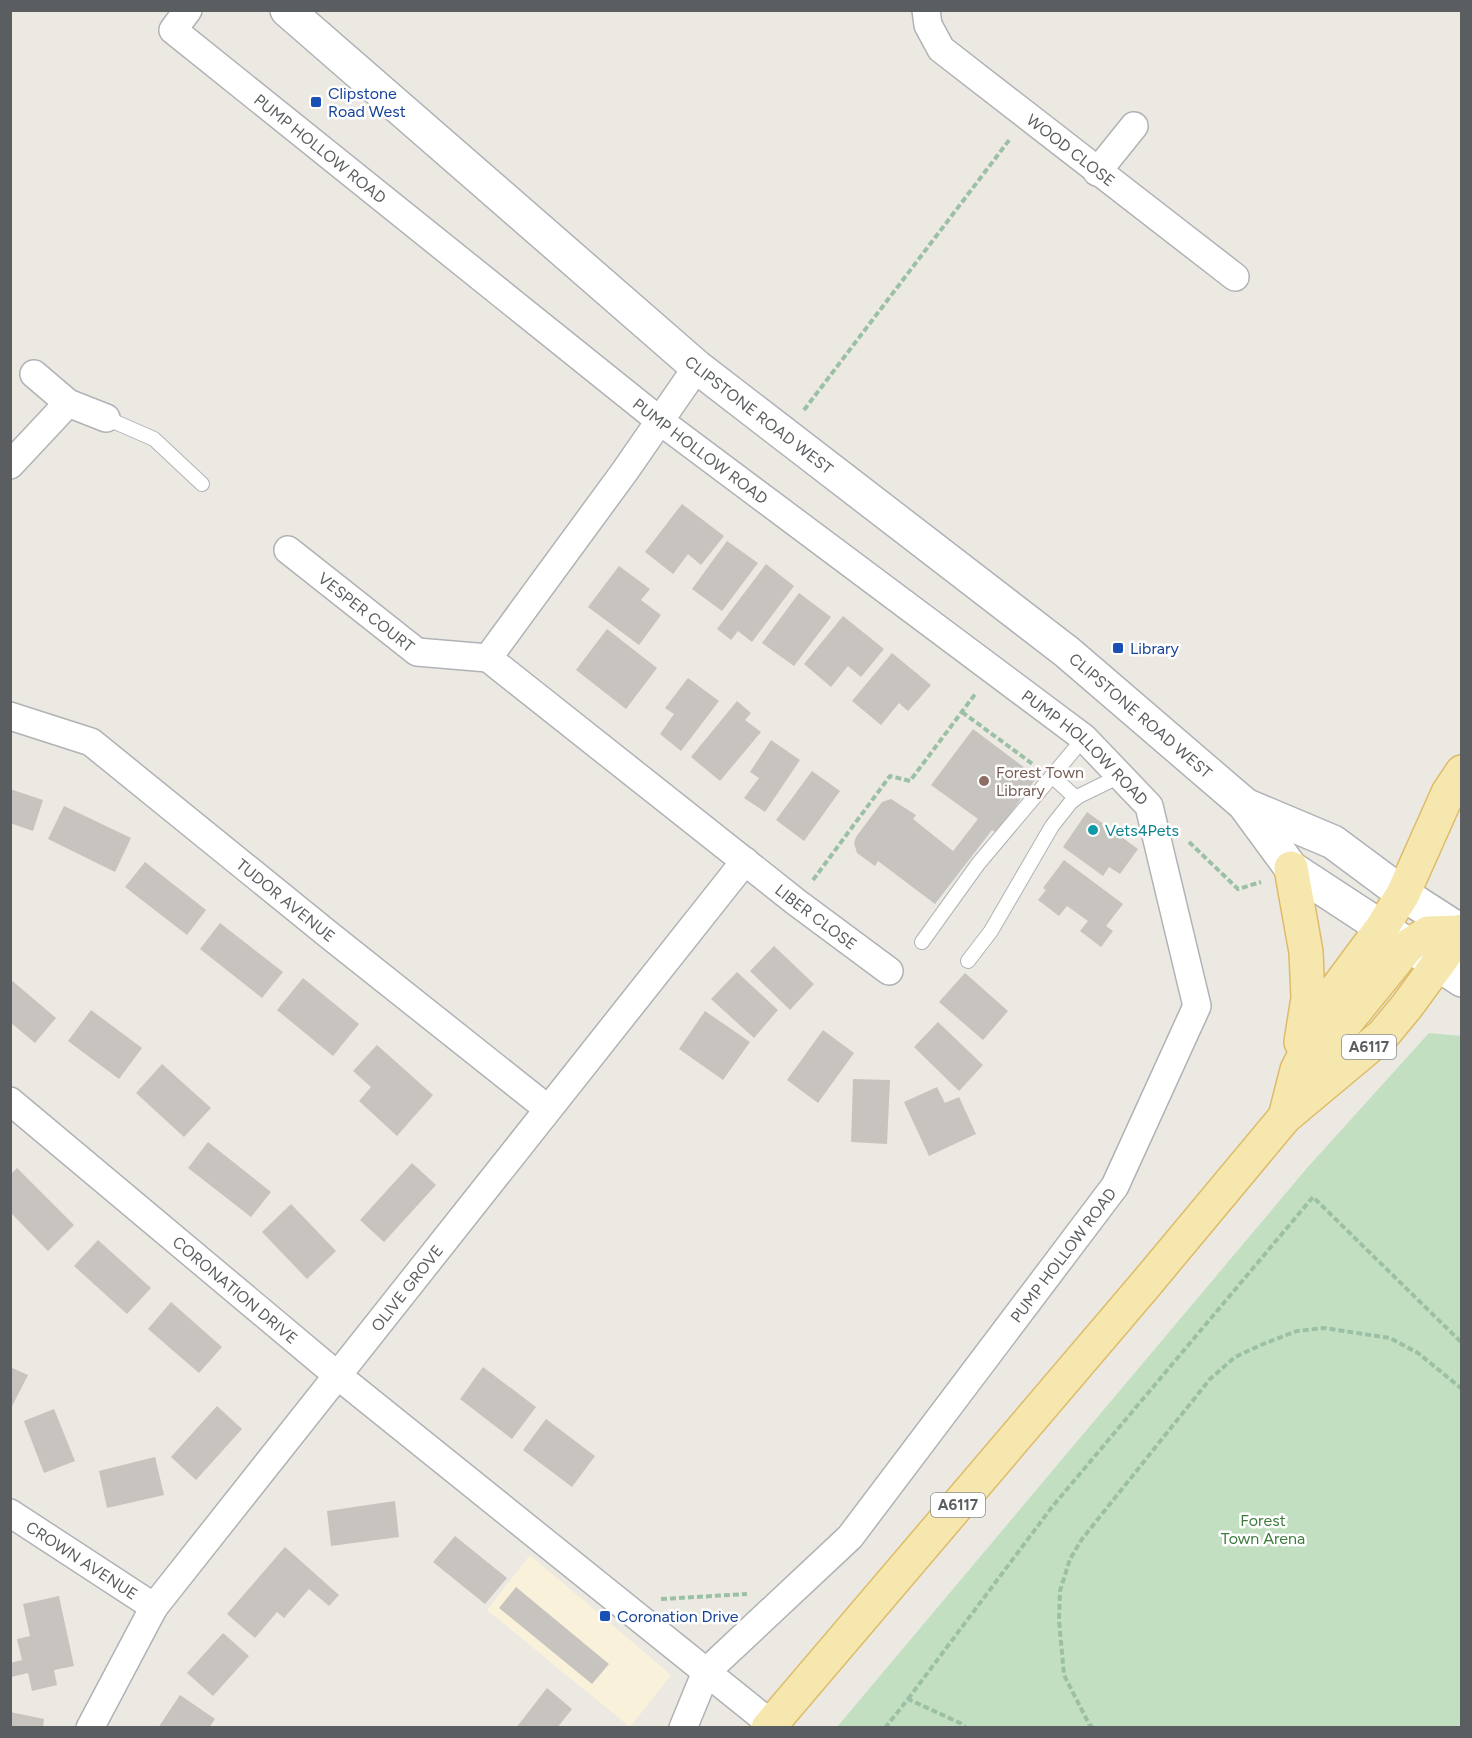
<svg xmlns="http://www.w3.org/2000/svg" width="1472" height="1738" font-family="Figtree,sans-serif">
<rect width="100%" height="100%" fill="#ebe9e2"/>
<!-- commercial -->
<path fill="#f9f1da" d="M 530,1555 L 671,1675 L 630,1727 L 487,1610 Z"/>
<!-- green -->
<path fill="#c2e0c1" d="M 1429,1033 L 1462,1036 L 1461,1727 L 837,1727 L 1307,1168 Z"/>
<!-- building -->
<g fill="#c7c4bf">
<path d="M 682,504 L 724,536 L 701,565 L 688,554 L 673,574 L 645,552 Z"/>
<path d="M 727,541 L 758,563 L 722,611 L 692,589 Z"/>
<path d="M 766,564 L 794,586 L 752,642 L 738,631 L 731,640 L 717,629 Z"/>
<path d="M 619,566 L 650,589 L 641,600 L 661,615 L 639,645 L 588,607 Z"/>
<path d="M 799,593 L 831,617 L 794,666 L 762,643 Z"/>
<path d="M 843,616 L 884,649 L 861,677 L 848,666 L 831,687 L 804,664 Z"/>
<path d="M 607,629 L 657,668 L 626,709 L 576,670 Z"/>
<path d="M 892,653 L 931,685 L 908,711 L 899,703 L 881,725 L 852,701 Z"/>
<path d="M 688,678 L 719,701 L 681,751 L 660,734 L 674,714 L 665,708 Z"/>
<path d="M 737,701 L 751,713 L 745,720 L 761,732 L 720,781 L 691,757 Z"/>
<path d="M 973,729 L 1037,777 L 996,833 L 992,830 L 935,904 L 878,861 L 875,866 L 857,853 L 854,843 L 856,837 L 882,802 L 891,799 L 916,815 L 913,819 L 953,851 L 978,819 L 931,785 Z"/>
<path d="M 771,740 L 800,760 L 765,812 L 744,798 L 759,778 L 750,772 Z"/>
<path d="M 812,771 L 840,791 L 804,841 L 776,820 Z"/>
<path d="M 10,789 L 43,800 L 33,831 L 10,823 Z"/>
<path d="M 64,806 L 131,838 L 115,872 L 48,839 Z"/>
<path d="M 1087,812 L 1138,849 L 1120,874 L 1109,867 L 1103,876 L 1063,847 Z"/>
<path d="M 1064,860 L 1123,904 L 1106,926 L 1113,931 L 1101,947 L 1080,931 L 1088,921 L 1067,906 L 1059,916 L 1038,900 L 1046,890 L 1043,888 Z"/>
<path d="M 145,862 L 206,910 L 187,935 L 125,887 Z"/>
<path d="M 220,923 L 283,972 L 262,998 L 200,949 Z"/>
<path d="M 774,946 L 814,984 L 790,1010 L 750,971 Z"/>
<path d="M 737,972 L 778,1010 L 754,1038 L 711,999 Z"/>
<path d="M 965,973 L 1008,1011 L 983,1040 L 939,1002 Z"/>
<path d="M 303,978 L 359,1024 L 333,1056 L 277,1010 Z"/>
<path d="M 10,979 L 56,1018 L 35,1043 L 10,1022 Z"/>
<path d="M 91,1010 L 142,1048 L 119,1079 L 68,1041 Z"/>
<path d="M 705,1011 L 750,1042 L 723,1080 L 679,1049 Z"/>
<path d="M 938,1022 L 983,1065 L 959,1091 L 914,1047 Z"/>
<path d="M 823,1030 L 854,1053 L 818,1103 L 787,1080 Z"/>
<path d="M 377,1045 L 433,1095 L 397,1136 L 359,1101 L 371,1087 L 353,1071 Z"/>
<path d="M 162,1064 L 211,1108 L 184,1137 L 136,1093 Z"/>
<path d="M 853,1079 L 890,1080 L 887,1144 L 851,1142 Z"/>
<path d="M 937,1087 L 945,1103 L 959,1097 L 976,1134 L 929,1156 L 904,1102 Z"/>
<path d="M 208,1142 L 271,1192 L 251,1217 L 188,1168 Z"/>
<path d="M 412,1163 L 436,1185 L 384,1242 L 360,1220 Z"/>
<path d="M 17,1168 L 74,1225 L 48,1251 L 10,1212 L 10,1175 Z"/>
<path d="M 291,1204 L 336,1251 L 307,1279 L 262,1232 Z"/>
<path d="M 98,1240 L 151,1288 L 127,1314 L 74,1266 Z"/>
<path d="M 171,1302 L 222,1347 L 199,1373 L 148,1329 Z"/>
<path d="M 10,1367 L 28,1375 L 10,1410 Z"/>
<path d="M 483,1367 L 536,1407 L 512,1439 L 460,1399 Z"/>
<path d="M 217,1406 L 242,1429 L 196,1480 L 171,1457 Z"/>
<path d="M 54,1409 L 75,1461 L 44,1473 L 24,1421 Z"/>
<path d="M 546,1419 L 595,1456 L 572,1487 L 523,1450 Z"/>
<path d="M 155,1457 L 164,1495 L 107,1508 L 99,1471 Z"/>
<path d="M 395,1501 L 399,1537 L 331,1546 L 327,1511 Z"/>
<path d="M 455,1536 L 507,1578 L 485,1604 L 433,1562 Z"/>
<path d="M 285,1547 L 339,1595 L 329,1606 L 309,1589 L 284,1618 L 277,1612 L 255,1638 L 227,1614 Z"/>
<path d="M 516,1587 L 609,1664 L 592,1684 L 499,1608 Z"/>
<path d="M 59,1596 L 74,1666 L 54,1670 L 57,1685 L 32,1691 L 28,1673 L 11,1677 L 10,1675 L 10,1663 L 22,1660 L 17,1639 L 30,1636 L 23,1604 Z"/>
<path d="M 223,1633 L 249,1656 L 213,1696 L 187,1673 Z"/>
<path d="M 547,1688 L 572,1709 L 557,1728 L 516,1728 Z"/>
<path d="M 180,1695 L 215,1719 L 209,1728 L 158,1728 Z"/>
<path d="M 10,1712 L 44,1719 L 43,1728 L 10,1728 Z"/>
</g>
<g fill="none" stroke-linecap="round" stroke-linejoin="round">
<!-- lane casing -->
<g stroke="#b0b2b6" stroke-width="16">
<g id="lane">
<path d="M 106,418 L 154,439 L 202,484"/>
<path d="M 1052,776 L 1076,798"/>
<path d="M 922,942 L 978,864 L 1084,738"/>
<path d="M 968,961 L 991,931 L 1052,826 L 1071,802 L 1079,796 L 1120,776"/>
</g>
</g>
<!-- street casing -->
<g stroke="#b0b2b6" stroke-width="30">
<g id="street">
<path id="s1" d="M 188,10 L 173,30 L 660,421 L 1084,738 L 1149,806 L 1197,1006 L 1115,1186 L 850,1537 L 706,1672 L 683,1728"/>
<path id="s2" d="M 926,10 L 928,25 L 941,49 L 1235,277"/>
<path d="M 1097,172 L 1134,126"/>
<path d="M 34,374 L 68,403 L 106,418"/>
<path d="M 10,465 L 68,403"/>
<path id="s3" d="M 288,550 L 417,652 L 488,658"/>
<path id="s4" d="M 488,658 L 796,902 L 889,971"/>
<path d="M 488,658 L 625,471 L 697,367"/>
<path id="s5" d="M 10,716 L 91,742 L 329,935 L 548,1109"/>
<path id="s6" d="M 10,1101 L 337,1375 L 771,1724"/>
<path id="s7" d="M 10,1513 L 154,1607"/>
<path id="s8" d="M 90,1728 L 154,1607 L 745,861"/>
</g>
</g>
<!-- secondary casing -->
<g stroke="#afb2b6" stroke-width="36">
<g id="secondary">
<path id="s9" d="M 287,10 L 697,367 L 1067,652 L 1244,804 L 1291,868 L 1462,980"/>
<path d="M 1245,805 L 1333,842 L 1403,894 L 1462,932"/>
</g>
</g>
<!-- primary casing -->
<g stroke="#dfbb67" stroke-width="36">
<g id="primary">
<path d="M 1291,868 L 1306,952 L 1308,998 L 1301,1042"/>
<path d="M 1314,1055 L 1334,1037 L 1408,946 L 1428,933 L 1461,932"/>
<path d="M 1285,1117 L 1297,1070 L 1338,987 L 1381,929 L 1403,894 L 1448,793 L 1462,772"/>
<path d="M 768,1728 L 1145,1285 L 1285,1117 L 1383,1035 L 1407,1006 L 1462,931"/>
</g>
</g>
<!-- path -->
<g stroke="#9bc0a5" stroke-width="4" stroke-dasharray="6 3" stroke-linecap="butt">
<path d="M 804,410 L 1010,139"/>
<path d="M 962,712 L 1034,765"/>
<path d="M 1189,842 L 1238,889 L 1261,882"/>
<path d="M 813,880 L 890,776 L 910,781 L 976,693"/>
<path d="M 661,1599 L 747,1594"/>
<path d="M 908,1699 L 1052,1507 L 1313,1197 L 1462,1343"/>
<path d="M 885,1728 L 908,1699 L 960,1723 L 966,1728"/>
<path d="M 1093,1728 L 1089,1724 L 1064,1675 L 1059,1620 L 1060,1591 L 1070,1559 L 1082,1539 L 1210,1379 L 1235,1357 L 1263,1344 L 1297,1331 L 1324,1328 L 1390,1338 L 1418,1353 L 1462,1389"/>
</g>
<!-- lane -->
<use href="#lane" stroke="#fff" stroke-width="14"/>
<!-- street -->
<use href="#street" stroke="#fff" stroke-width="27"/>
<!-- secondary -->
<use href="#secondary" stroke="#fff" stroke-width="33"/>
<!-- primary -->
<use href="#primary" stroke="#f5e7ae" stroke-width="33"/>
</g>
<!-- markers -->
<g fill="#1a4fb4" stroke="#fff" stroke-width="2">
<rect x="310" y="96" width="12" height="12" rx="3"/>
<rect x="1112" y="642" width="12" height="12" rx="3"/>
<rect x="599" y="1610" width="12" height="12" rx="3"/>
</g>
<circle fill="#8d6e63" stroke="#fff" stroke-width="2" cx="984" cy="781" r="6"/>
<circle fill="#0f9aa8" stroke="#fff" stroke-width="2" cx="1093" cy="830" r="6"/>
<g text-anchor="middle" stroke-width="5" stroke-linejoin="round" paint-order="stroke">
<!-- shield labels -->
<g fill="#fff" stroke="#8c8e90" stroke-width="1.5">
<rect x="1342" y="1035" width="54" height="24" rx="4.5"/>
<rect x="931" y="1493" width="54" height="24" rx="4.5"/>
</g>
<g font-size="15" font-weight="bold" fill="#5a5e61">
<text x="1369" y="1052">A6117</text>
<text x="958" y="1510">A6117</text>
</g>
<!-- transit labels -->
<g font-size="16" fill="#164399" stroke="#fff" text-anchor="start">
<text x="328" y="99">Clipstone<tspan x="328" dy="18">Road West</tspan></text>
<text x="1130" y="654">Library</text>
<text x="617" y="1622">Coronation Drive</text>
</g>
<!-- street labels -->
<g font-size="16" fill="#5a5e61" stroke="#fff">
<text dy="6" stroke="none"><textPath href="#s1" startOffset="214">PUMP HOLLOW ROAD</textPath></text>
<text dy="6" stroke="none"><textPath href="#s2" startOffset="207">WOOD CLOSE</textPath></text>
<text dy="6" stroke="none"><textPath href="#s9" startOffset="622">CLIPSTONE ROAD WEST</textPath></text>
<text dy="6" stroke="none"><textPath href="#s1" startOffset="700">PUMP HOLLOW ROAD</textPath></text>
<text dy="6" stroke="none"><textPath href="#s3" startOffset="100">VESPER COURT</textPath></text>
<text dy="6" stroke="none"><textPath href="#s9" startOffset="1108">CLIPSTONE ROAD WEST</textPath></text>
<text dy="6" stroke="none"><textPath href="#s1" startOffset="1186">PUMP HOLLOW ROAD</textPath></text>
<text dy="6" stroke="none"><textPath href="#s5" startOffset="336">TUDOR AVENUE</textPath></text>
<text dy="6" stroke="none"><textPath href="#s4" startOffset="418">LIBER CLOSE</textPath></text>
<text transform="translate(1063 1255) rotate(-53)" y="6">PUMP HOLLOW ROAD</text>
<text dy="6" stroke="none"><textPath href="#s8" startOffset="544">OLIVE GROVE</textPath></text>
<text dy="6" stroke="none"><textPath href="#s6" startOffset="294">CORONATION DRIVE</textPath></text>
<text dy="6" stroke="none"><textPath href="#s7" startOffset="86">CROWN AVENUE</textPath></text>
</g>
<!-- education labels -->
<g font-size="16" fill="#785e54" stroke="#fff" text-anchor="start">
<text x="996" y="778">Forest Town<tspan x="996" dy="18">Library</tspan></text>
</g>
<!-- culture labels -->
<g font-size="16" fill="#0d838f" stroke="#fff" text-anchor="start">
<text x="1105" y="836">Vets4Pets</text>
</g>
<!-- park labels -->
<g font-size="16" fill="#3e7c3f" stroke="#fff">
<text x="1263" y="1526">Forest<tspan x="1263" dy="18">Town Arena</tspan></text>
</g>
</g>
<!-- border -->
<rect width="1472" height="1738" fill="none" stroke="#5a5e61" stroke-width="24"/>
</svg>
